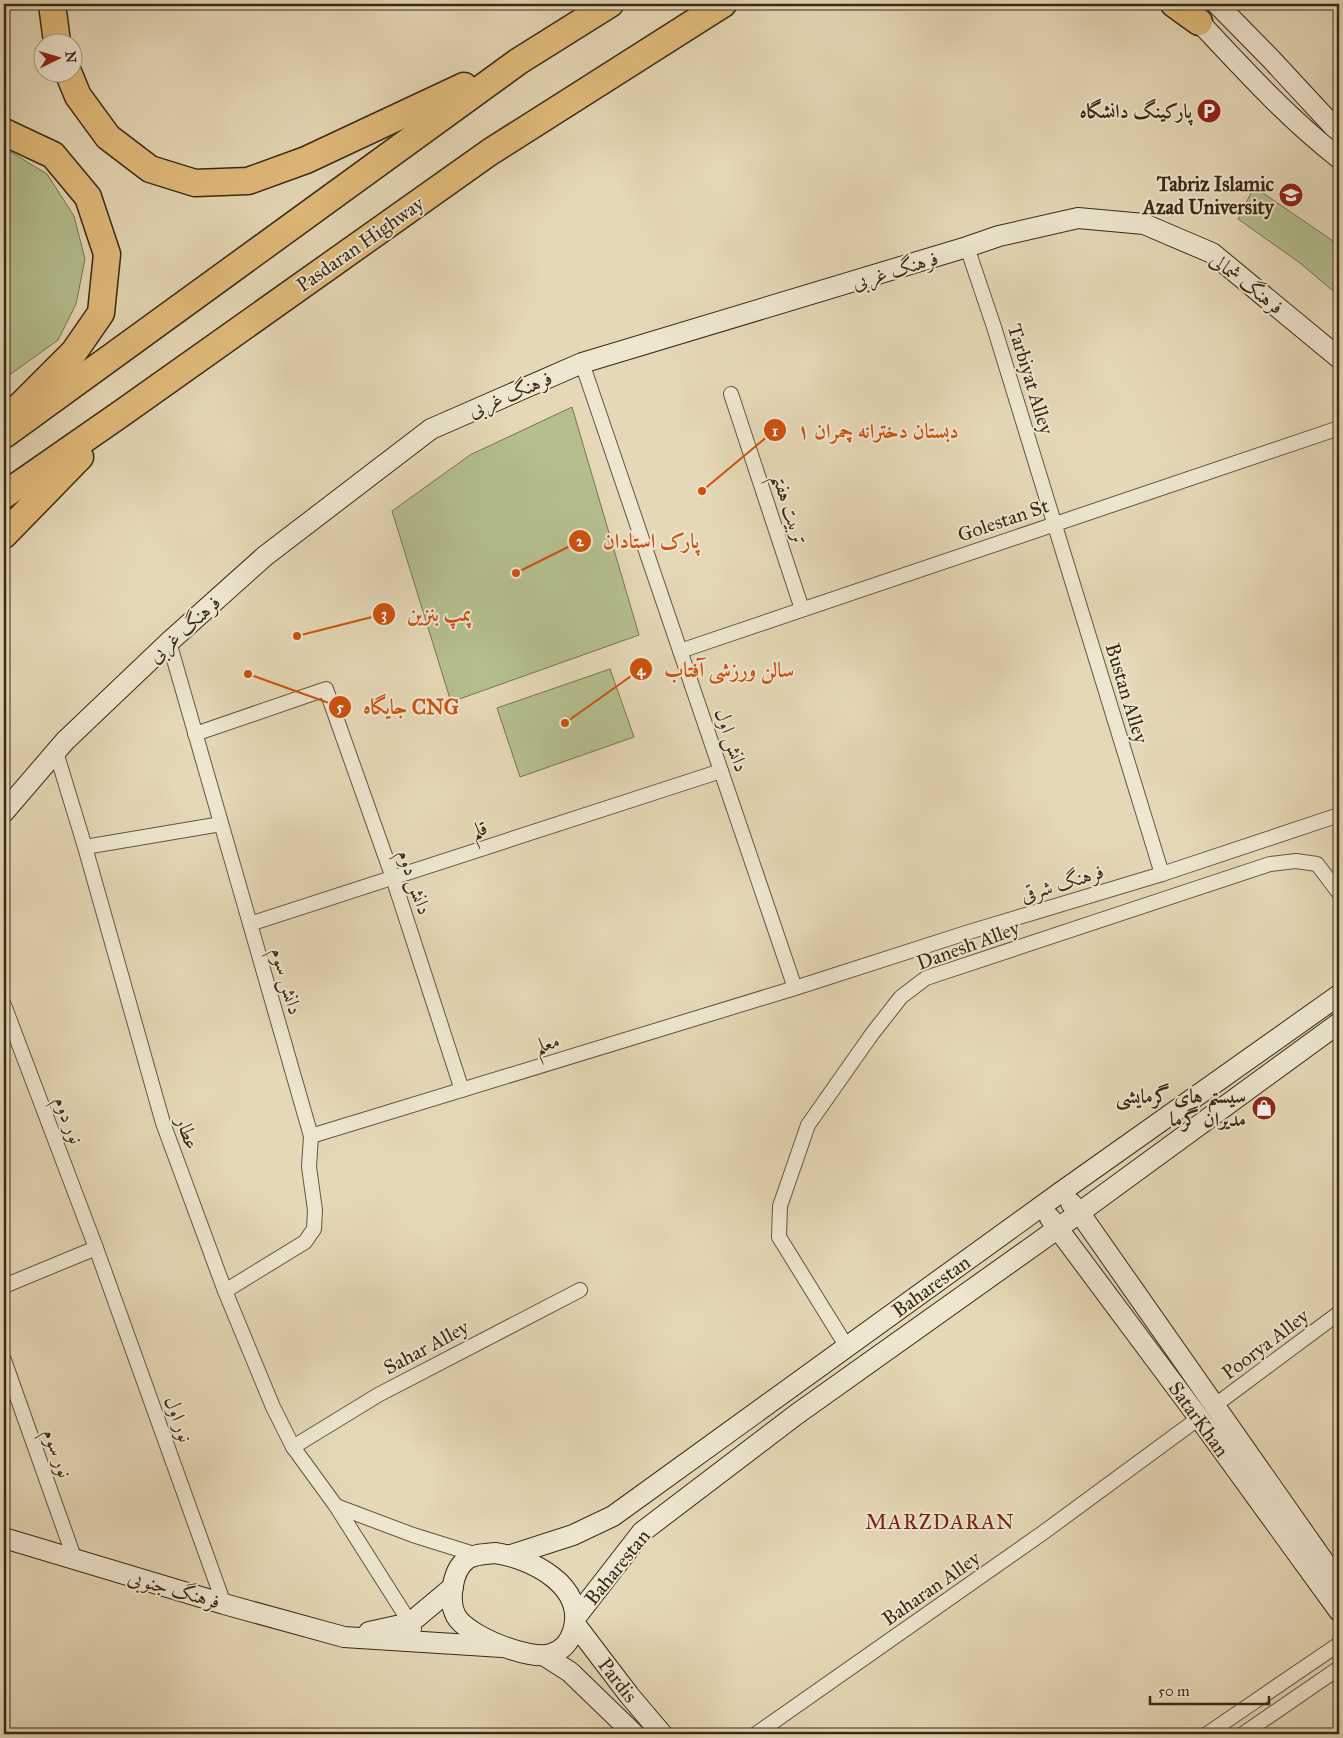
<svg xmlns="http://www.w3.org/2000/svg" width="1343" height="1738" font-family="'IM FELL Great Primer',Amiri,serif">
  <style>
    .green { fill: #b5bf8e; stroke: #777452 }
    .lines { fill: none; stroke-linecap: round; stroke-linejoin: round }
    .street-casing { stroke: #64563e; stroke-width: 16 }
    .secondary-casing { stroke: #392a16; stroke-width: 22 }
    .highway-casing { stroke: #392a16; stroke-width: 29 }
    .street { stroke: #eee6d0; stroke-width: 14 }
    .secondary { stroke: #eee6d0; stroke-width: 20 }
    .highway { stroke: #e2bc7b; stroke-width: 26 }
    .labels { text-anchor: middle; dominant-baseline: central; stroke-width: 4; stroke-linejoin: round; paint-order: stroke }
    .poi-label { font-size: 20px; font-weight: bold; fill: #392a16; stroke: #eee6d0; text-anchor: end }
    .street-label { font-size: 20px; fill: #392a16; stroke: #eee6d0 }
    .neighbourhood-label { font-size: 21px; letter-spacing: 1px; fill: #7a1f14; stroke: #eee6d0 }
    .leader { fill: none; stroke: #ce520e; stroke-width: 2 }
    .callout-dot { fill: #ce520e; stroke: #eee6d0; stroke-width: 2 }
    .mark-label { font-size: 15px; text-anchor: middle; font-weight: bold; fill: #fff }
    .callout-label { font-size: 21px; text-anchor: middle; font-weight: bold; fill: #ce520e; stroke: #eee6d0; stroke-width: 4; stroke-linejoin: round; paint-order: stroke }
  </style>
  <rect width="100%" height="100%" fill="#e5d8b6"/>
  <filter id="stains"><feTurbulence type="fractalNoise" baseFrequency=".004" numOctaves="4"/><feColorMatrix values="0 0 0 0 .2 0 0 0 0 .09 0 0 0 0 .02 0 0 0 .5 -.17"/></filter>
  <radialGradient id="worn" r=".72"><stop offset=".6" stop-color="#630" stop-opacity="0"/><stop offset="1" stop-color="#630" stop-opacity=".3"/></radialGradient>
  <g class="green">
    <polygon points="4,150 9,151 47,174 74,216 85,259 76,304 58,340 4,379"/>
    <polygon points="1254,187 1339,245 1339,296 1300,263 1238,219"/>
    <polygon points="572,407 639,635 451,702 392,511 470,455"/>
    <polygon points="610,669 634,737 520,777 497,708"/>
  </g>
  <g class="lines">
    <defs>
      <g id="street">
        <polyline points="967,247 994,327 1162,874"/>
        <polyline points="582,363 795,988"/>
        <polyline points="731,394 802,609"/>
        <polyline points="169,642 311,1136 309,1167 315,1210 314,1229 305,1242 225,1291"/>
        <polyline points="680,651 1339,428"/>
        <polyline points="195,734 326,689 393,878 462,1090"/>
        <polyline points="56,752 85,847 163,1123 225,1291 273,1407 293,1447 336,1506 414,1629"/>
        <polyline points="85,847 221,824"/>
        <polyline points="250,924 721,771"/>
        <polyline points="4,1005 96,1248 224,1604"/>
        <polyline points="311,1136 795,988 969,932 1162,874 1339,815"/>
        <polyline points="4,1286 96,1248"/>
        <polyline points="847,1347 779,1237 780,1206 808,1125 872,1034 901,997 926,978 1270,864 1296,861 1317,864 1339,893"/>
        <polyline points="4,1360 75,1560"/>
        <polyline points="1214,1406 1339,1313"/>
        <polyline points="293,1447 378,1395 580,1290"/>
        <polyline points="336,1506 413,1535 477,1555"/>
        <polyline points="756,1734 1044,1532 1199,1418"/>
        <polyline points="1207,1734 1339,1644"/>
        <polyline points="1243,1734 1339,1668"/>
      </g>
      <g id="secondary">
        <polyline points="1217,4 1271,59 1334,127 1339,131"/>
        <path d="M1189,11C1237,62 1284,115 1339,158"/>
        <polyline points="4,812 65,741 169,642 265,556 431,429 582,363 967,247 999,236 1078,218 1144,224 1212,253 1339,358"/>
        <polyline points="1071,1203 1079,1212 1339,1583"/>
        <polyline points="1050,1218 1199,1418 1339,1611"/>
        <polyline points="4,1538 224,1604 344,1637 502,1647"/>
        <path d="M495,1553C531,1558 587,1586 573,1631C569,1643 563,1650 551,1654C530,1661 467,1636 456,1616C448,1601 452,1571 466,1560C473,1554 486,1554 495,1553Z"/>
        <polyline points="511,1555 573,1535 613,1516 1061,1192 1339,995"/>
        <polyline points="576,1617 642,1532 797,1414 1057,1229 1339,1023"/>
        <polyline points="575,1624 629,1695 662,1734"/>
        <polyline points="369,1632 410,1623 453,1587"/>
        <polyline points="545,1656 570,1672 634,1734"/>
      </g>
      <g id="highway">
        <polyline points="52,4 57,42"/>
        <polyline points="1174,4 1199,22"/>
        <polyline points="68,72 78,96 108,137 150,169 195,183 248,181 306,160 464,86"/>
        <polyline points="4,132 53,155 88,197 107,254 101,313 74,352 13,413"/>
        <polyline points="4,435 519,61 610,4"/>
        <polyline points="4,495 122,413 490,152 723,4"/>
        <polyline points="4,535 80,457"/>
      </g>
    </defs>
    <use href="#street" class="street-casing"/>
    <use href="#secondary" class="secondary-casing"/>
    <use href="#highway" class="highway-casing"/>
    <use href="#street" class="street"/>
    <use href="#secondary" class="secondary"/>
    <use href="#highway" class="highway"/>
  </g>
  <defs>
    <symbol id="parking-disc" viewBox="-11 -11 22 22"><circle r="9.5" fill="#8f2418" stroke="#eee6d0"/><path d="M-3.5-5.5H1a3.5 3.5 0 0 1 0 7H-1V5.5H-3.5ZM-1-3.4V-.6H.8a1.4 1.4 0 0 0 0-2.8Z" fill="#fff"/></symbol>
    <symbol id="university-disc" viewBox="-11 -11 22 22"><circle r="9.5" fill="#8f2418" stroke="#eee6d0"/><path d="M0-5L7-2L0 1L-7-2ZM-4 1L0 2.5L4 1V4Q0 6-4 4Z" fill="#fff"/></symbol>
    <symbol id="shop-disc" viewBox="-11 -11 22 22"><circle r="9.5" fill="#8f2418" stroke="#eee6d0"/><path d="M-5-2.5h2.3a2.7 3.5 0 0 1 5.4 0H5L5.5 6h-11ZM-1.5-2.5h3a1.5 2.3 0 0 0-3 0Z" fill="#fff"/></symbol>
  </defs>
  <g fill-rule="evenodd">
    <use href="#parking-disc" x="1195" y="97" width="28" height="28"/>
    <use href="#university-disc" x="1277" y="181" width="28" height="28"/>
    <use href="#shop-disc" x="1250" y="1094" width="28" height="28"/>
  </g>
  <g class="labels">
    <g class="poi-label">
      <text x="1192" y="111">پارکینگ دانشگاه</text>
      <text x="1274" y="184">Tabriz Islamic<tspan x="1274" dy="23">Azad University</tspan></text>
      <text x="1246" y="1096">سیستم های گرمایشی<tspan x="1246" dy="23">مدیران گرما</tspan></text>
    </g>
    <g class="street-label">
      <text transform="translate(360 244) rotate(-35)">Pasdaran Highway</text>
      <text transform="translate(895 270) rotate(-17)">فرهنگ غربی</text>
      <text transform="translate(1247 283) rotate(38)">فرهنگ شمالی</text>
      <text transform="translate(1031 379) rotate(73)">Tarbiyat Alley</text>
      <text transform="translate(510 394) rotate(-23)">فرهنگ غربی</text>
      <text transform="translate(790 509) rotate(72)">تربیت هفتم</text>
      <text transform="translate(1003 520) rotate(-19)">Golestan St</text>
      <text transform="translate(184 629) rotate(-42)">فرهنگ غربی</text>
      <text transform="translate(1127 693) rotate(73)">Bustan Alley</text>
      <text transform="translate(732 740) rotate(71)">دانش اول</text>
      <text transform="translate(479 829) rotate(-18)">قلم</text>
      <text transform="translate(415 882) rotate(71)">دانش دوم</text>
      <text transform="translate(1062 883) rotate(-17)">فرهنگ شرقی</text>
      <text transform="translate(968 945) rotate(-20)">Danesh Alley</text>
      <text transform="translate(287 981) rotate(74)">دانش سوم</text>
      <text transform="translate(547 1043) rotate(-17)">معلم</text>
      <text transform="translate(69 1120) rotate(69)">نور دوم</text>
      <text transform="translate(188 1133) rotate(70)">عطار</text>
      <text transform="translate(931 1286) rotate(-36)">Baharestan</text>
      <text transform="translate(1265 1344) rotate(-37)">Poorya Alley</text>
      <text transform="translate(426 1347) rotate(-28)">Sahar Alley</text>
      <text transform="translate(179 1419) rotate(70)">نور اول</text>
      <text transform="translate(1199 1419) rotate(54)">SatarKhan</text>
      <text transform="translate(58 1453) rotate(70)">نور سوم</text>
      <text transform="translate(617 1567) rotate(-51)">Baharestan</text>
      <text transform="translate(931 1588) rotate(-35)">Baharan Alley</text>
      <text transform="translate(174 1589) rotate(16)">فرهنگ جنوبی</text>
      <text transform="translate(618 1680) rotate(52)">Pardis</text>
    </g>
    <g class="neighbourhood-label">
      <text x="940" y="1522">MARZDARAN</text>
    </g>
  </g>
  <path class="leader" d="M702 491L775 430M516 573L580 541M297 636L384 614M565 723L641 669M248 674L340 707"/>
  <g class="callout-dot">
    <circle cx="702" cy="491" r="5"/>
    <circle cx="516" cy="573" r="5"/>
    <circle cx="297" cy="636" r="5"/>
    <circle cx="565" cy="723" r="5"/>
    <circle cx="248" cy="674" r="5"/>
    <circle cx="775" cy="430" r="12"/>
    <circle cx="580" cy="541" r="12"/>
    <circle cx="384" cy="614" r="12"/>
    <circle cx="641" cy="669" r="12"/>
    <circle cx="340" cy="707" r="12"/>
  </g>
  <g class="mark-label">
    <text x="775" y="436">1</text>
    <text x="580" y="546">2</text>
    <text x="384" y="619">3</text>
    <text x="641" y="675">4</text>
    <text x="340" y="712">5</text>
  </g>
  <g class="callout-label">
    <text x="878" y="438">دبستان دخترانه چمران ۱</text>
    <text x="651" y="548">پارک استادان</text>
    <text x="439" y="621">پمپ بنزین</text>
    <text x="729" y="677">سالن ورزشی آفتاب</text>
    <text x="411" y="714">جایگاه CNG</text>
  </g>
  <rect width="1343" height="1738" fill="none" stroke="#e5d8b6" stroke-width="20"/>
  <rect x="5" y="5" width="1333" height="1728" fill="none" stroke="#392a16" stroke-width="2.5"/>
  <rect x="10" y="10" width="1323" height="1718" fill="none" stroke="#392a16"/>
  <g transform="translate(58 58) rotate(85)"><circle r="24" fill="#eee6d0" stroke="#a69b86"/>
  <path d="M0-4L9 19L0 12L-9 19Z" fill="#8f2418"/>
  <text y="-8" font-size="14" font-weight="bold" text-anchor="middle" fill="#392a16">N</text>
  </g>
  <path d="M1150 1696v8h119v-8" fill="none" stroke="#392a16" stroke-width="2.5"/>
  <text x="1158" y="1696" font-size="15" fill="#392a16" stroke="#eee6d0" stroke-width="4" paint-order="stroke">50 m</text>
  <rect width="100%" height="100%" filter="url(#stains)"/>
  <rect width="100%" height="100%" fill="url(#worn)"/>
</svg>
